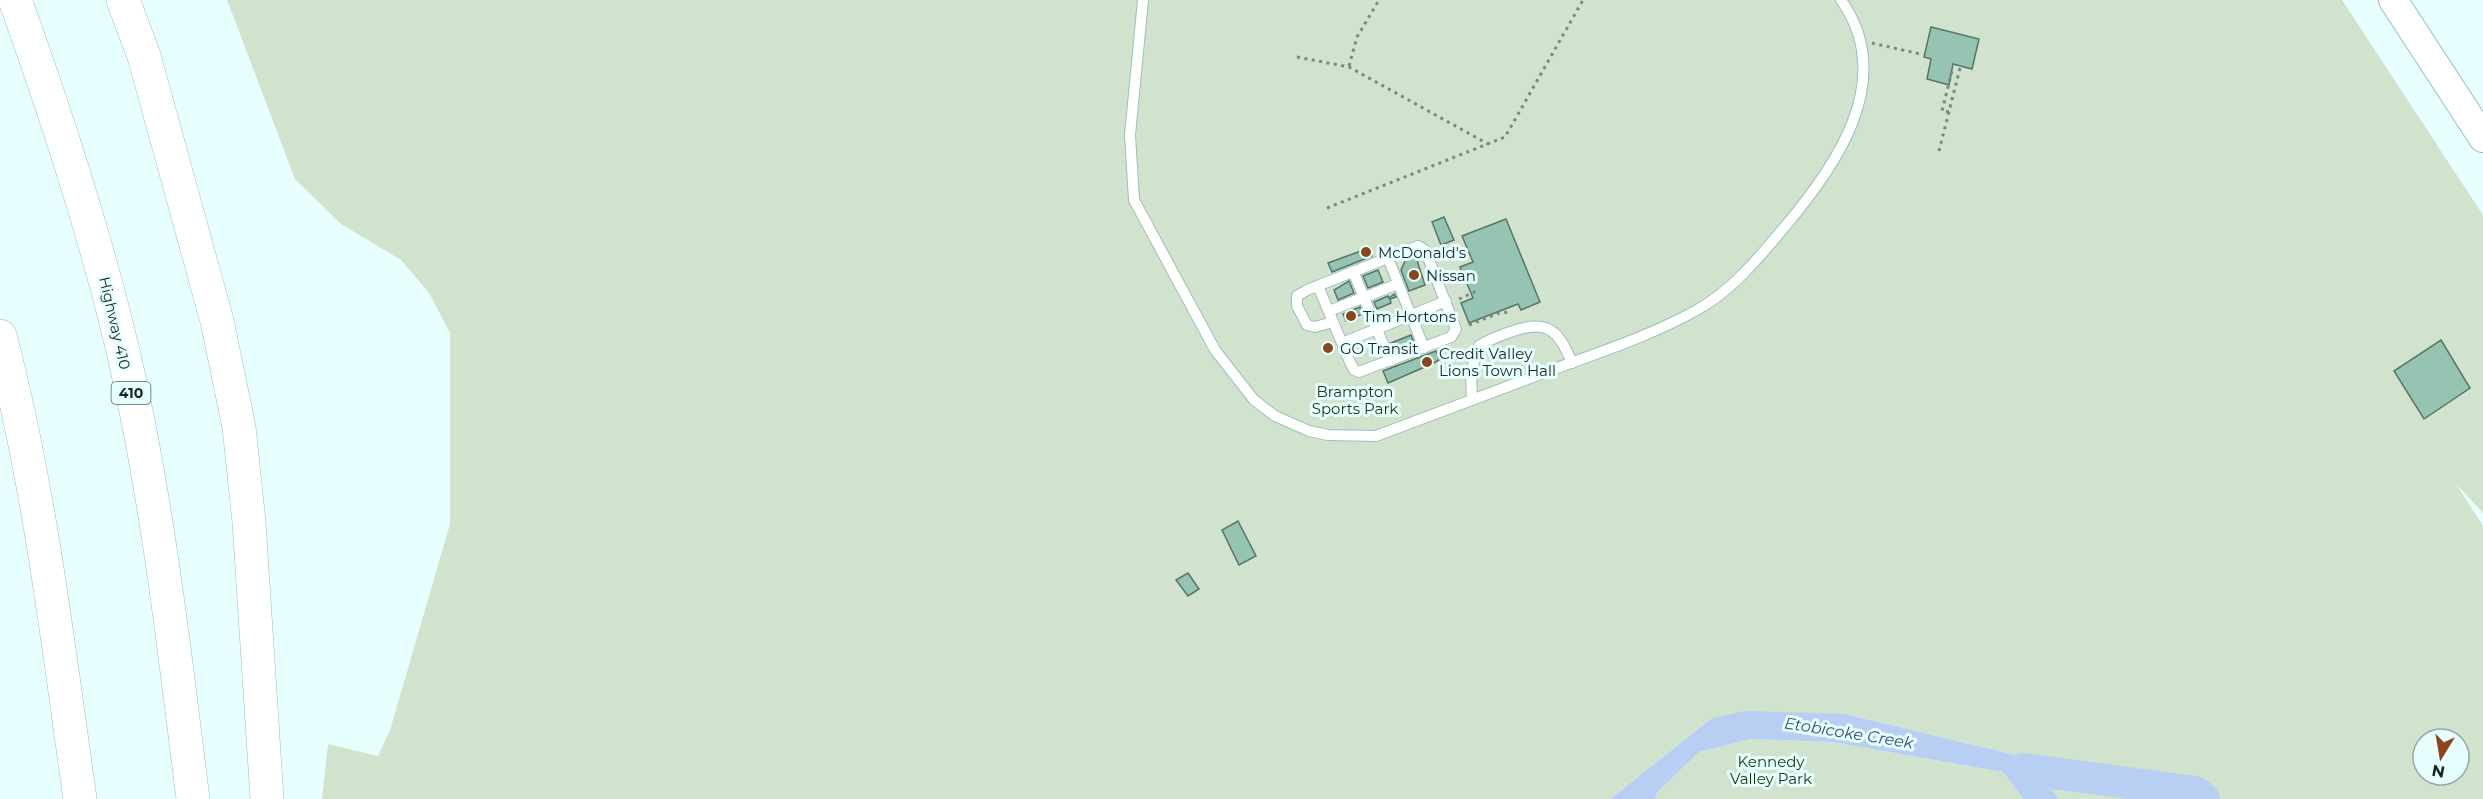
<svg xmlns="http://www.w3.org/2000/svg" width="2483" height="799" font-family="Montserrat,sans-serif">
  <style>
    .green { fill: #d2e3cd; fill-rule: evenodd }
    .water { fill: #b7cff2 }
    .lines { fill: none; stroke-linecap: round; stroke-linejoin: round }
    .river { stroke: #b7cff2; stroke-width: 32 }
    .building { fill: #96c4b2; stroke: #577469; stroke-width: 1.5 }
    .service-casing { stroke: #9abebf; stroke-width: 12 }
    .secondary-casing { stroke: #9abebf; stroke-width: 30 }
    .motorway-casing { stroke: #9abebf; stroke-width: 34 }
    .path { stroke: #768888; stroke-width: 3; stroke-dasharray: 3 4.5; stroke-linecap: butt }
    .service { stroke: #fff; stroke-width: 10 }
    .secondary { stroke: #fff; stroke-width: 28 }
    .motorway { stroke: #fff; stroke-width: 33 }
    .poi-dot { fill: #8a4618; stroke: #e8ffff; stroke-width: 2 }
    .labels { text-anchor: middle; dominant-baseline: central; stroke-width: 6; stroke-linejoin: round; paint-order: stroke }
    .shield { fill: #e8ffff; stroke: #566767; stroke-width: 1.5 }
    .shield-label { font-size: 14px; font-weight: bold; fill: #182626 }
    .poi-label { font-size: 15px; fill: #182626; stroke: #e8ffff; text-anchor: start }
    .street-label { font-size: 15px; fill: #182626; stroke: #e8ffff }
    .park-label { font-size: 15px; fill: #173b0c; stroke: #e8ffff }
    .water-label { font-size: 16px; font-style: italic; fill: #30507d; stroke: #e8ffff }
  </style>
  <rect width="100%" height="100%" fill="#e8ffff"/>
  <g class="green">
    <path d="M227,0H2342L2483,215V513L2456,484L2483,526V799H2059L2047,784L2015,755L1845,714L1712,718L1610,799H322L328,744L378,756L390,730L450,524V333L429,293L401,260L341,224L295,179ZM2423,739H2459V775H2423Z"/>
    <polygon points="1751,739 1832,742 2003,772 2023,799 1655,799 1657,793 1699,752"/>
  </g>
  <polygon class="water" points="1746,711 1845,714 2015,755 2047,784 2059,799 2023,799 2003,772 1832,742 1751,739 1699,752 1657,793 1655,799 1610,799 1712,718"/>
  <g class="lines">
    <polyline class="river" points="2023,769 2196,792 2204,799"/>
  </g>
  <g class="building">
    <polygon points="1931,27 1979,39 1972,69 1953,64 1949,85 1927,79 1931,59 1924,57"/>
    <polygon points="1444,217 1454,240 1441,245 1432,222"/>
    <polygon points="1506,219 1540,302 1521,310 1518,304 1469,323 1461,303 1473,298 1460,267 1473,262 1462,236"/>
    <polygon points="1369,248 1372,256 1332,272 1328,263"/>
    <polygon points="1410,257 1417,260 1425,285 1409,291 1401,270 1406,259"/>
    <polygon points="1378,270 1383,282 1368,288 1363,276"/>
    <polygon points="1349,281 1354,293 1338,300 1334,290"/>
    <polygon points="1394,294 1396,297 1390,299 1391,303 1377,309 1374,302 1388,296 1389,298"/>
    <polygon points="1360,307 1362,314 1346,321 1343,314"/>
    <polygon points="1411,335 1414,343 1394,351 1391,343"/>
    <polygon points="2441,340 2470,388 2424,419 2394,371"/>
    <polygon points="1436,351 1439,360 1434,363 1388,383 1383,371"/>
    <polygon points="1238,521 1256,556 1239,565 1222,530"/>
    <polygon points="1188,573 1199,589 1188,596 1176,580"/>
  </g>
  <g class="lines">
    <defs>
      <g id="service">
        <path d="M1143,0L1130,135L1134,200L1215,350L1254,400L1275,416L1309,431L1328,435L1376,436C1436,413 1495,391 1554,369C1603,351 1652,335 1697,310C1731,291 1757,260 1782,230C1835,168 1898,80 1841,0"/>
        <polyline points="1388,258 1424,348"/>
        <polyline points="1353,271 1390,361"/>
        <polyline points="1318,286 1350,362 1354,370 1359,372 1451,337 1456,329 1425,250 1418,246 1307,290 1297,296 1297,306 1307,325 1315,327 1333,322"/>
        <polyline points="1329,311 1398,284"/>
        <polyline points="1342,343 1446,301"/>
        <path d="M1472,400L1471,372L1479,346C1488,340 1499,336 1510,332C1546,319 1558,328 1572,363"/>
      </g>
      <polyline id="secondary" points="2393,0 2483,138"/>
      <g id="motorway">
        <path d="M15,0C56,114 94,229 122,347C157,495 174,647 193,799"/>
        <polyline points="123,0 144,56 217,321 239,427 249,522 267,799"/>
        <path d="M0,336C40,488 58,644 80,799"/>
      </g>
    </defs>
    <use href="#service" class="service-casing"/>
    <use href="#secondary" class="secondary-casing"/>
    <use href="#motorway" class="motorway-casing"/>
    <g class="path">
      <polyline points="1872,43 1920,54"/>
      <polyline points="1297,57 1349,67 1488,144"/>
      <polyline points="1349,66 1357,37 1379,0"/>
      <polyline points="1949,112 1942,111 1953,67"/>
      <polyline points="1939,151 1960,68"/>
      <polyline points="1327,208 1505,137 1583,0"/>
      <polyline points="1442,256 1447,251 1448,242"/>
      <polyline points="1459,299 1477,291"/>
      <polyline points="1469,325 1499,313 1510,312"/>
    </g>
    <use href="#service" class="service"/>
    <use href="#secondary" class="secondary"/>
    <use href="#motorway" class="motorway"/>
  </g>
  <g class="poi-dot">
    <circle cx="1366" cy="252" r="6"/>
    <circle cx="1414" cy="275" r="6"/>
    <circle cx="1351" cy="316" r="6"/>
    <circle cx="1328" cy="348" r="6"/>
    <circle cx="1427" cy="362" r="6"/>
  </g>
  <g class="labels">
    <rect class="shield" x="111.5" y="382" width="39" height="22" rx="4.5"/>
    <g class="shield-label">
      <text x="131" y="393">410</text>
    </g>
    <g class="poi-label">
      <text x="1378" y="252">McDonald's</text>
      <text x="1426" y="275">Nissan</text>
      <text x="1363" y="316">Tim Hortons</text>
      <text x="1340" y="348">GO Transit</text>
      <text x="1439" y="353">Credit Valley<tspan x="1439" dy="17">Lions Town Hall</tspan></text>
    </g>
    <g class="street-label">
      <text transform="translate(115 323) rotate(77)">Highway 410</text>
    </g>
    <g class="park-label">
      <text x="1355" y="391">Brampton<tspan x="1355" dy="17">Sports Park</tspan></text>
      <text x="1771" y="761">Kennedy<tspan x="1771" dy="17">Valley Park</tspan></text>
    </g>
    <g class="water-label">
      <text transform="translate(1849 733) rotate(9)">Etobicoke Creek</text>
    </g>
  </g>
  <g transform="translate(2441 757) rotate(191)"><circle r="28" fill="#e8ffff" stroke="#95a8a8" stroke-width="1.5"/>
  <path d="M0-4.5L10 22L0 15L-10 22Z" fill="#8a4618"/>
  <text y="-9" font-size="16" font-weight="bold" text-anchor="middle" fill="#182626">N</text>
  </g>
</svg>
